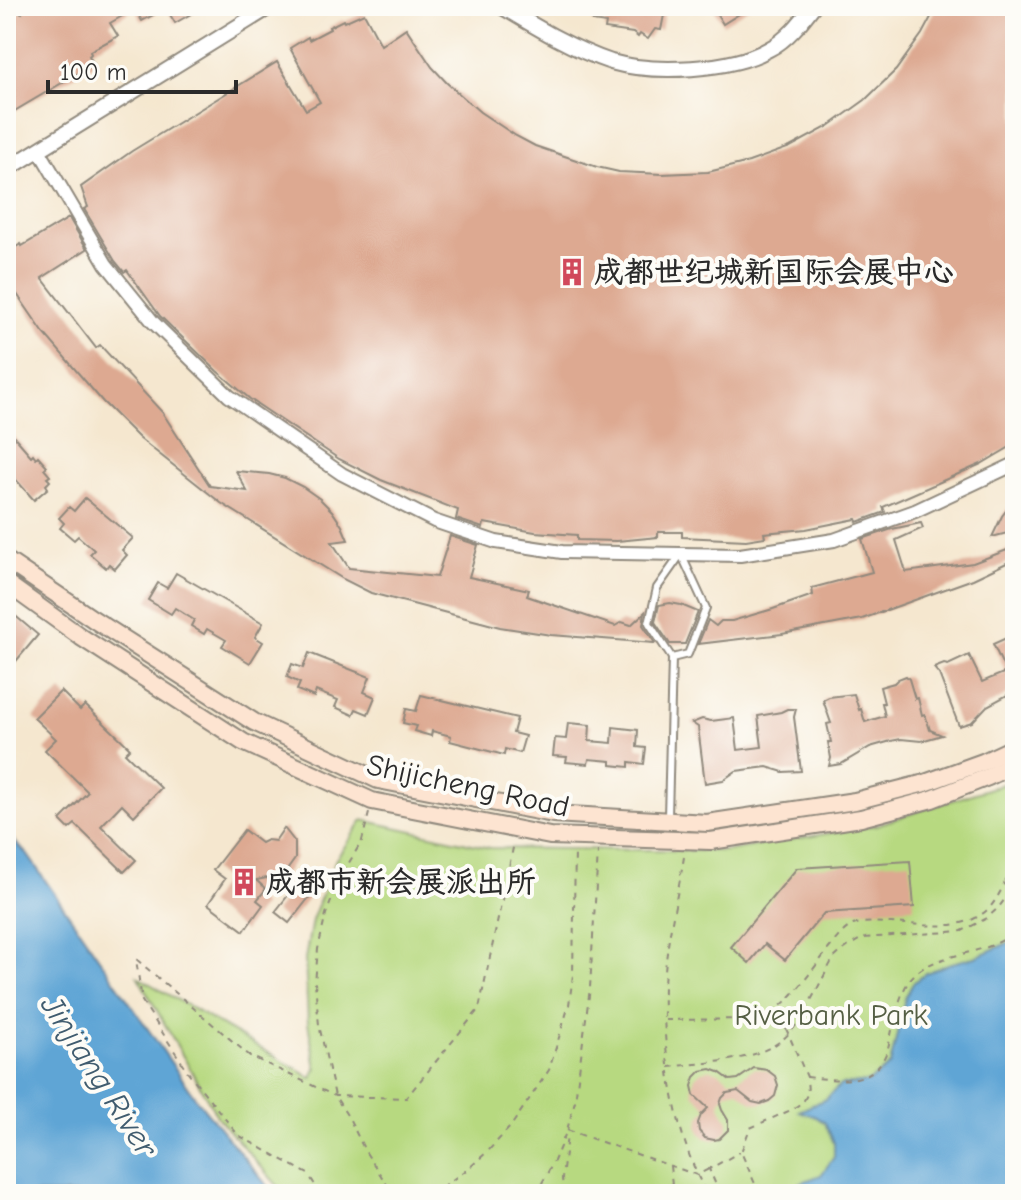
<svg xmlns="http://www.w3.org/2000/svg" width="1021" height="1200" font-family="'Comic Neue','LXGW WenKai TC',sans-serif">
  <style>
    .green { fill: #b7d980; stroke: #718256; stroke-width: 2 }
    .water { fill: #5fa5d5; stroke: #456880; stroke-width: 2 }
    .building { fill: #dda991 }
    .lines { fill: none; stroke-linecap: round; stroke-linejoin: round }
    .service-casing { stroke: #90897d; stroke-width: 10 }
    .minor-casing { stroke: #90897d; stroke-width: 16 }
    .tertiary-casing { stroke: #90897d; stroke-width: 18 }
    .secondary-casing { stroke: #90897d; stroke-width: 20 }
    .path { stroke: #90897d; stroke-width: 2; stroke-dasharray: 6 6; stroke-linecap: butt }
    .service { stroke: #fff; stroke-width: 6 }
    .minor { stroke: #fff; stroke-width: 12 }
    .tertiary { stroke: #fff; stroke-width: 14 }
    .secondary { stroke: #fde4d1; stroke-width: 16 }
    .labels { text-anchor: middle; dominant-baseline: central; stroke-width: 8; stroke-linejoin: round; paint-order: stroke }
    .poi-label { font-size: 30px; font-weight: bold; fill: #2b2b2b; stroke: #fdfcf7; text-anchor: start }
    .street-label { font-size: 30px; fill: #2b2b2b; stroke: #fdfcf7 }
    .park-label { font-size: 30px; fill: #555f44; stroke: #fdfcf7 }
    .water-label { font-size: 32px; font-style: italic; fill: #405c6f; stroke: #fdfcf7 }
  </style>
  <rect width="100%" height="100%" fill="#fdfcf7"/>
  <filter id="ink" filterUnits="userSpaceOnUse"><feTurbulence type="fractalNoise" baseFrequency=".0125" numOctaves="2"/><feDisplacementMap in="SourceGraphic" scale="16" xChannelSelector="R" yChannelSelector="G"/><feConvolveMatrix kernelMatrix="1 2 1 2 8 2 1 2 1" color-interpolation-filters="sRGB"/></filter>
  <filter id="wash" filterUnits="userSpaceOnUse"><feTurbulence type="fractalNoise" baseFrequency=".006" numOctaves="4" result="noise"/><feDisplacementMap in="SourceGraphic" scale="32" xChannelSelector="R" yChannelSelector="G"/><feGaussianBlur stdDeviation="1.8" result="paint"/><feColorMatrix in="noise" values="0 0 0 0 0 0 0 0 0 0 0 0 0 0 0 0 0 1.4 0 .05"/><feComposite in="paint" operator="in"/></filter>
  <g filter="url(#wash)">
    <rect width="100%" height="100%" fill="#f5e7cf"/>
    <polygon class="green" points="1015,780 1015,1194 283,1194 278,1186 218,1118 138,977 312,1078 316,1068 308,1023 305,959 312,920 336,859 363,820 490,848 727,851 876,825"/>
    <g class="water">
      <polygon points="6,833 27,854 197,1100 274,1194 6,1194"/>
      <polygon points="1015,940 1015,1194 799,1194 797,1189 800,1183 821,1175 834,1157 834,1143 825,1123 816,1117 799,1111 826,1099 840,1085 869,1082 890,1065 905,998 913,983 926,973 948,964 975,957"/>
    </g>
    <g id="blocks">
      <g class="building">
        <polygon points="21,6 205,6 175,23 166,8 142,21 135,9 110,23 118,36 90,51 91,54 89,56 94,64 6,116 6,9 22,13"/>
        <polygon points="594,6 646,6 665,10 661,30 655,29 648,39 640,34 638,37 633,33 605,29 606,23 592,21"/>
        <polygon points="712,6 752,6 723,24"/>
        <polygon points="937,6 1015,6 1015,444 981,464 883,507 885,512 857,522 856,519 806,529 764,533 765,537 746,540 682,537 682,532 658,532 658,537 617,541 577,540 577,535 535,532 484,523 483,528 456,519 458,510 381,480 339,459 250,399 217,371 160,316 127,270 124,272 115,261 84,209 88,207 81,187 132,151 277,62 306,110 320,102 290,48 308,37 309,40 330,29 329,27 343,20 344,22 364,13 381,45 406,28 432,67 447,83 480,112 516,136 535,146 597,167 619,172 662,174 708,172 749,162 790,147 829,126 865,100 896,70 922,34"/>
        <polygon points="69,218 87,249 42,278 96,348 100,345 162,412 210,486 247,491 236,471 269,474 285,478 303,487 320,499 332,511 342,526 348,540 332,542 349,568 437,577 450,536 478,545 469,577 529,590 527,596 615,626 622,622 631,625 645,612 643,625 655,643 551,635 500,627 371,593 343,579 221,503 139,438 103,402 43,332 6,278 6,253 21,244 22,246"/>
        <polygon points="6,427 31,456 33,454 36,458 38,456 47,466 44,469 50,476 47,478 50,481 46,485 48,488 34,500 10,473 6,477"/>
        <polygon points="85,498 133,538 122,550 127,555 115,569 109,564 106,568 90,554 94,550 78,536 74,540 60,528 64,523 59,518 69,507 74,511"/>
        <polygon points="1015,499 1015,531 992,537 1002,516"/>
        <polygon points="921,523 923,528 896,540 906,572 973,563 1015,547 1015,559 973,579 862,619 782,634 698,644 708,620 716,626 721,621 732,621 773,609 813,595 812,588 872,572 862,539 892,529"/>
        <polygon points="176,573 263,623 255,637 263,642 250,663 222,646 226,640 207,629 204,634 191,626 194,620 175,608 171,614 148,600 158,583 167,588"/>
        <polygon points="670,603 681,605 698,612 685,644 670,644 655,622 659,605"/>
        <polygon points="6,608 38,635 6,673"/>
        <polygon points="1015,634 1015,691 987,706 972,722 959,726 939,674 934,668 944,664 948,665 969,655 982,682 1006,672 993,644"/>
        <polygon points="309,653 370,677 364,692 375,697 368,714 356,709 353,715 335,707 338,700 316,691 314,697 297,690 300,683 287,677 292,664 303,668"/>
        <polygon points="906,676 909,679 915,699 918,698 922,715 925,714 930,730 942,735 921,741 901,739 891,741 870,747 841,764 829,766 831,758 828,742 831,742 827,724 831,723 823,700 829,697 854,694 859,710 861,709 865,722 885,716 882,703 884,703 880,687 894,683 898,679"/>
        <polygon points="61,691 80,710 85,705 130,748 125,753 161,788 134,816 122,804 101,826 136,860 124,872 75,824 69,829 60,820 88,792 45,750 56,739 34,718"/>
        <polygon points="421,695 517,718 513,733 525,736 520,753 505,749 504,755 450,741 451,736 432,731 431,736 414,731 416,726 403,723 406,709 416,711"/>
        <polygon points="787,709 796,709 794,717 801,771 783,772 767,767 736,771 723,780 705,783 698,727 692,723 702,719 711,721 734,718 738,750 762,747 758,716 781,712"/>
        <polygon points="568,723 590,725 589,741 612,743 613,727 638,730 637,747 646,748 644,764 629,762 629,767 611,765 611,761 589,759 588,764 566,762 567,757 553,756 555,738 566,739"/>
        <polygon points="284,828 295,842 295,859 285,873 278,876 256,880 266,889 257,900 263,905 244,931 208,904 225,879 213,870 244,830 261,843 267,840 275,841"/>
        <polygon points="910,861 914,907 824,913 785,960 765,944 749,963 731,947 797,868"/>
        <polygon points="297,884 311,895 289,923 275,912"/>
        <polygon points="754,1068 767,1070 775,1076 778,1085 775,1096 769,1101 761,1104 752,1102 738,1091 727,1093 722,1098 720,1104 722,1110 728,1120 728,1130 719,1139 714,1140 705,1138 699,1131 698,1123 701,1115 708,1108 694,1095 692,1086 695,1077 701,1071 711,1069 719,1072 730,1080 738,1079"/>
      </g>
    </g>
  </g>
  <g filter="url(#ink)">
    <use href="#blocks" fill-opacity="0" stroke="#90897d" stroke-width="2"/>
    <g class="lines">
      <defs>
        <polyline id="service" points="668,817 672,658 649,623 657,588 681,554 706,608 688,654 672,658"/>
        <polyline id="minor" points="39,150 106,264 153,322 229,396 342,474 434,521 496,542 562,552 740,555 834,540 915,511 1015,464"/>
        <g id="tertiary">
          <path d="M501,6C536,27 572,49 611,62C653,74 731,71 769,49C787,40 801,22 813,6"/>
          <polyline points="6,170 271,6"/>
        </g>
        <g id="secondary">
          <polyline points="6,560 93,619 254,722 378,780 553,814 707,823 855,801 925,783 983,762 1015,747"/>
          <polyline points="6,583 81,637 243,742 372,801 550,836 711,841 861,818 932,799 988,777 1015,764"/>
        </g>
      </defs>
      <use href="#service" class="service-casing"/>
      <use href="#minor" class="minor-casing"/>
      <use href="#tertiary" class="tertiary-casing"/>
      <use href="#secondary" class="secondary-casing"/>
      <g class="path">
        <polyline points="369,813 362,841 341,876 326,914 318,949 315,983 319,1025 335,1096 350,1120 365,1151 393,1194"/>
        <path d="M684,857C677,899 666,942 664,985C662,1052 674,1135 707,1194"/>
        <path d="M665,1020L757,1019C786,1012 812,969 831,946C837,938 844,929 853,925C864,921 879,923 891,923C924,924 966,934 991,906C1001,894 1007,876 1015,863"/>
        <path d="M669,1067C711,1061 769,1064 796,1025C810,1004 821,981 833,959C842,950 851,944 863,938L962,931L987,918L999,907L1015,885"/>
        <path d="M807,1077C836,1080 874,1087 887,1051C892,1035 893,1019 899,1003C902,994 906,983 913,976C931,958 959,956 981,949C993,946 1004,939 1015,934"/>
        <polyline points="567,1130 697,1175 709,1169"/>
        <polyline points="670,1166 673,1194"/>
        <polyline points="321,1194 308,1174 238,1135 188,1072 142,1001 136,959 250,1056 335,1096 406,1098 479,1009 514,843"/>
        <polyline points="432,1194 468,1169 488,1151 511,1126 549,1070 569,1005 573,975 575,851"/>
        <polyline points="536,1194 554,1161 567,1130 575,1101 590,988 598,851"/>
        <polyline points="564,1194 562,1179 567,1135"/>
        <polyline points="720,1194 709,1169 740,1152"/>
        <polyline points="753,1194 756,1186 741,1152 750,1128 791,1110 803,1102 808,1093 807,1077 778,1010"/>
        <polyline points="1006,1194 1015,1186"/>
      </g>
      <use href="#service" class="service"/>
      <use href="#minor" class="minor"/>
      <use href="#tertiary" class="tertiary"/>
      <use href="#secondary" class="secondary"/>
    </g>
  </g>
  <defs>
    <symbol id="building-bare" viewBox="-9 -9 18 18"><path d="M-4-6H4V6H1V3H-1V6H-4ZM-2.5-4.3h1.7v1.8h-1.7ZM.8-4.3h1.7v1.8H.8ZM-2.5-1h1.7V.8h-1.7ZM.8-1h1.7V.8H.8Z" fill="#d1495b" stroke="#fdfcf7" stroke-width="2.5" paint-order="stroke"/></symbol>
  </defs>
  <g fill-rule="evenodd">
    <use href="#building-bare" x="552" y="252" width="40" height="40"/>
    <use href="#building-bare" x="224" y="862" width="40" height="40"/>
  </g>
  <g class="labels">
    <g class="poi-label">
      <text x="594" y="272">成都世纪城新国际会展中心</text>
      <text x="266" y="882">成都市新会展派出所</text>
    </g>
    <g class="street-label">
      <text transform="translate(468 786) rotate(12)">Shijicheng Road</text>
    </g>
    <g class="park-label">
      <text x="831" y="1015">Riverbank Park</text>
    </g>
    <g class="water-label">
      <text transform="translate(99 1076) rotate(57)">Jinjiang River</text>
    </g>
  </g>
  <rect width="1021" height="1200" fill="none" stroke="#fdfcf7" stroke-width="32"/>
  <path d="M48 80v12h188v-12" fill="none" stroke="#2b2b2b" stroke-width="4"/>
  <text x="60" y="80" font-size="24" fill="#2b2b2b" stroke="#fdfcf7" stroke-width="6" paint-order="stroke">100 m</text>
</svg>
